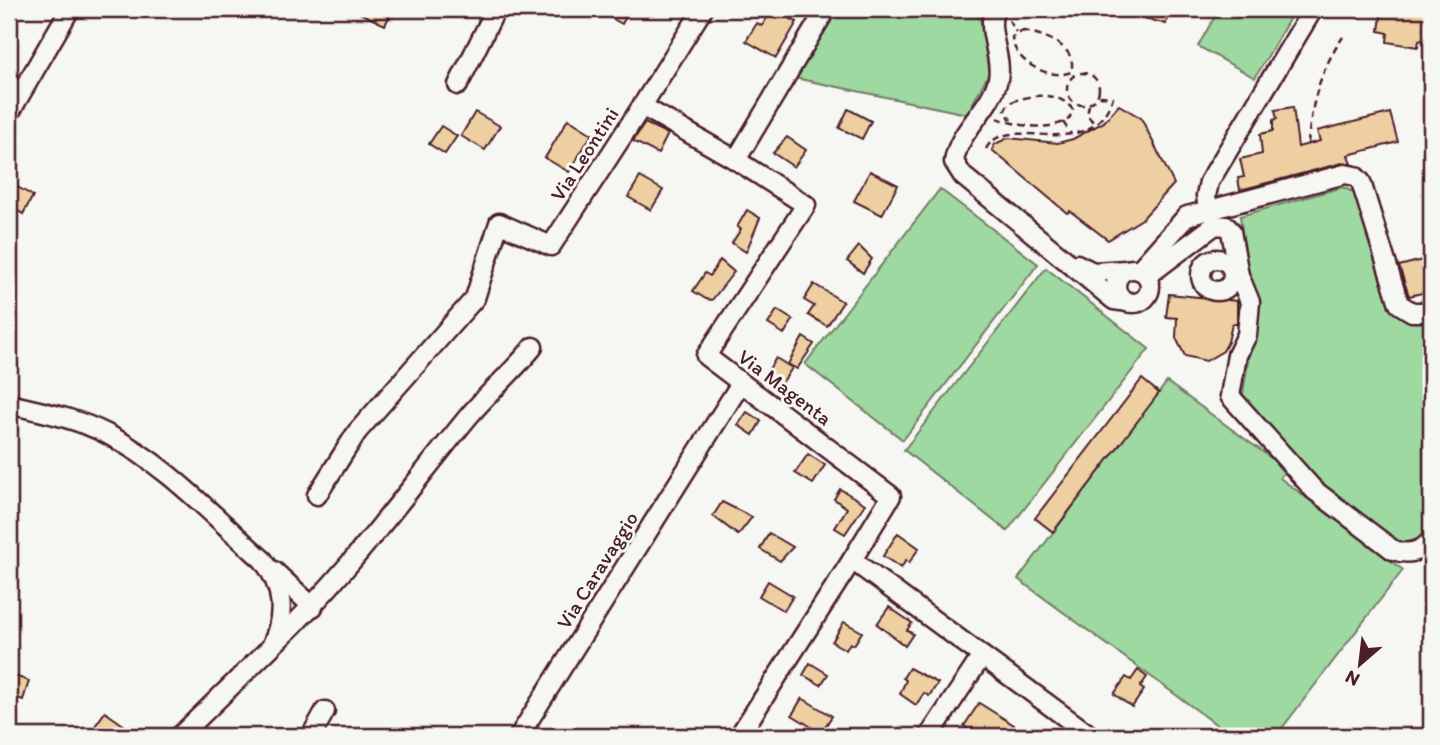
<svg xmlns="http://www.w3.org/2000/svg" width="1440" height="745" font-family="Itim,sans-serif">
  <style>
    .green { fill: #9dd9a0; stroke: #747c66; stroke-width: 2 }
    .building { fill: #eecfa1; stroke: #4a1f2b; stroke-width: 2 }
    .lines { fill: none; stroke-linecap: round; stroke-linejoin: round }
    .minor-casing { stroke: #4a1f2b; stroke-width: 23 }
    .path { stroke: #4a1f2b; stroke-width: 2.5; stroke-dasharray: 7 5; stroke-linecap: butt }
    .minor { stroke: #f6f6f2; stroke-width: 18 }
    .labels { text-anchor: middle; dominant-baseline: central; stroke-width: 6; stroke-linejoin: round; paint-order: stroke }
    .street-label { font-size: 21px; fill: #4a1f2b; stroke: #f6f6f2 }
  </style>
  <rect width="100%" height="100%" fill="#f6f6f2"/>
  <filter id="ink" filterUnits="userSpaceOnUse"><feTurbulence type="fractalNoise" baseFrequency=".0143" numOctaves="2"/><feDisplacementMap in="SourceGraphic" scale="14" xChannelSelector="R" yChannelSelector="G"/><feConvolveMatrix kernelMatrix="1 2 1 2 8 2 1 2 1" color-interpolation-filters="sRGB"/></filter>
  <g filter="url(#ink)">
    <g class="green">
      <polygon points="836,9 975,9 981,22 989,73 967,114 795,78"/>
      <polygon points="1219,9 1295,9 1255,78 1198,46"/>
      <path d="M1343,187L1355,193L1392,308L1406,320L1431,323V454C1426,470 1431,512 1431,532C1419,540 1409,544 1395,542L1319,487L1242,400L1257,303L1247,273L1240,216Z"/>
      <polygon points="940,189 1038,264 903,440 805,364"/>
      <polygon points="1046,268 1149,349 1007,531 904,450"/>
      <polygon points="1167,382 1286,469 1280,478 1403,570 1276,736 1232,736 1018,579"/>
    </g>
    <g class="building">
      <polygon points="351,9 393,9 385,25"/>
      <polygon points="595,9 630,9 622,24"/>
      <polygon points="772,9 797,22 776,58 746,41 757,23 762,26"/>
      <polygon points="1147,9 1169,9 1166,24 1144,18"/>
      <polygon points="1382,9 1431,9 1431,42 1419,40 1418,47 1387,42 1388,33 1379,31"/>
      <polygon points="1119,105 1141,118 1174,184 1142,219 1108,240 1070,211 1067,213 992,150 995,144 1008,138 1058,143 1073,139 1104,122"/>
      <polygon points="1293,107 1298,147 1320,141 1317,131 1390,113 1398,142 1348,155 1351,164 1342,163 1240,190 1238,178 1244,177 1240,159 1262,154 1260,134 1273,131 1273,120 1277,119 1275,110"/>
      <polygon points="848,109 871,121 862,139 839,128"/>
      <polygon points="475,112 500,126 485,150 461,136"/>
      <polygon points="568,119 592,134 569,172 545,158"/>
      <polygon points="645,123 668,134 658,154 633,141"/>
      <polygon points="441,126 457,136 445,154 429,144"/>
      <polygon points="787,137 806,150 794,167 773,153"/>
      <polygon points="870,171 898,185 882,215 854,201"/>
      <polygon points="640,177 663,190 651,210 628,197"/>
      <polygon points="9,182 33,196 23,214 9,205"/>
      <polygon points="747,210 760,218 746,252 732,243 741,229 737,227"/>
      <polygon points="859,246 872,259 863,273 847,261"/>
      <polygon points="1430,258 1431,291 1409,296 1399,266"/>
      <polygon points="720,260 734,272 712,300 706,299 693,291 705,273 710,276"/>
      <polygon points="814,284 843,302 827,326 808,315 814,306 804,300"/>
      <polygon points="1169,294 1237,301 1237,324 1232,324 1228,342 1223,351 1206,361 1185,356 1176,338 1177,318 1166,317"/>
      <polygon points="777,310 793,320 784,334 768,324"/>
      <polygon points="803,337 814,344 797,369 788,364"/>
      <polygon points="776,358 792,368 780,386 764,377"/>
      <polygon points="1142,379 1159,393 1053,532 1035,518"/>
      <polygon points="747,412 761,421 753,435 738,425"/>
      <polygon points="808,454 825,465 813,484 795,473"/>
      <polygon points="840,489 865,504 845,534 835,528 847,508 834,499"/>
      <polygon points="722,502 752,517 738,535 713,516"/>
      <polygon points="769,533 793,547 780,561 760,549"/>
      <polygon points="898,533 919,548 909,563 906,560 901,568 883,556"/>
      <polygon points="768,581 793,596 784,611 759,596"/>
      <polygon points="889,607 912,623 907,630 913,634 905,646 877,624"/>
      <polygon points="844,622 862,632 854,645 850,643 846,650 832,642"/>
      <polygon points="810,663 828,674 821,685 803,675"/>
      <polygon points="909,668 938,683 929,696 924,693 916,705 900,694 906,680 903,678"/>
      <polygon points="1138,670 1147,677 1140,687 1144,690 1132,707 1114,694 1126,677 1131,680"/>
      <polygon points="9,674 29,681 23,700 9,695"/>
      <polygon points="802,698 832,716 821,733 792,715"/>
      <polygon points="979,703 1014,725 1006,736 979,736 964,726"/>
      <polygon points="105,712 139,736 88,736"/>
    </g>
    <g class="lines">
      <defs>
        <g id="minor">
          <polyline points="826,9 736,160 806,205 706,356 891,496 852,560 1091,736"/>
          <path d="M995,9C985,29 1003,56 998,79C991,110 958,130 954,162L963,176L1114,300L1129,302"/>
          <polyline points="458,85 496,9"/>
          <polyline points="642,106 703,9"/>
          <polyline points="9,114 70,9"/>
          <polyline points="1208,209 1206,196 1209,182 1313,9"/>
          <circle cx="1217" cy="275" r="16"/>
          <polyline points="1077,264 1093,272 1126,270"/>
          <circle cx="1133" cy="286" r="17"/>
          <polyline points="1139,270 1187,216 1345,174 1355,176 1361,182 1399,304 1412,312 1431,312"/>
          <path d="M1147,276L1215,225L1226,226L1231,231L1239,275L1250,302L1247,335L1237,355L1230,396L1314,490L1393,550C1407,555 1421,553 1431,540"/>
          <path d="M9,404C42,412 76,418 107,434C166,464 214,517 263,560C284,588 286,615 271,647L180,736"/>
          <polyline points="317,495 357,432 475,298 499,223 551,246 642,106 736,160"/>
          <polyline points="274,571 313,607"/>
          <path d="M274,644C346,576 405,494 468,417C488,393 513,372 533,347"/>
          <polyline points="311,736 325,711"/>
          <polyline points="519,736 741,383"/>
          <polyline points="739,736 852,560"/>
          <polyline points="929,736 982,656"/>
        </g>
      </defs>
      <use href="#minor" class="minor-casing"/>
      <g class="path">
        <polyline points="1009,20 1016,32"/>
        <path d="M1023,31C1042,34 1079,46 1071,72C1049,81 1013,61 1012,37Z"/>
        <circle cx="1083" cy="89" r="16"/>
        <polyline points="1089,105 1087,115 1094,123"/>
        <path d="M997,118C1019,126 1048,132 1069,119L1073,110C1060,90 1026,94 1008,104L1005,110L1011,120"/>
        <polyline points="1063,122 1071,134"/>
        <path d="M1308,144C1311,104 1320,70 1343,37"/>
        <path d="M986,149C1007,109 1088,169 1113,97L1098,96"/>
      </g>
      <use href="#minor" class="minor"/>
    </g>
  </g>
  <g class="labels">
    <g class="street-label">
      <text transform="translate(584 154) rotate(-57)">Via Leontini</text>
      <text transform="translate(785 387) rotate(37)">Via Magenta</text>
      <text transform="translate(597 570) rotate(-58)">Via Caravaggio</text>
    </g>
  </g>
  <rect width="1440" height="745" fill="none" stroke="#f6f6f2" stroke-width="35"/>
  <rect x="18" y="18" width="1405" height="710" fill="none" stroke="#4a1f2b" stroke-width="2.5" filter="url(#ink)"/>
  <g transform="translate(1360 664) rotate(208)" stroke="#f6f6f2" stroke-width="5" paint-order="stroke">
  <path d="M0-5L12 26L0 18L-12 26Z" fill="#4a1f2b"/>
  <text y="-10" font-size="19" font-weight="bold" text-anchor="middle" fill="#4a1f2b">N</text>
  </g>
</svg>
